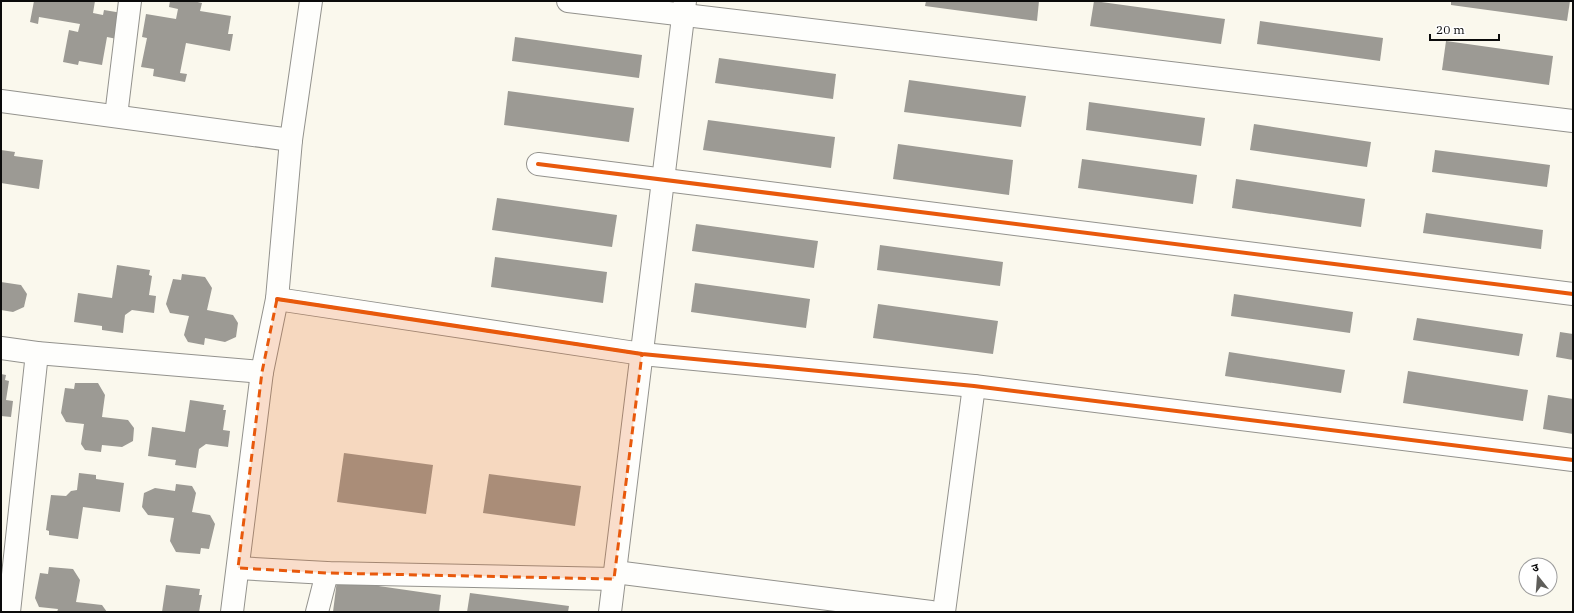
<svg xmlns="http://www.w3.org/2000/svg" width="1574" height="613" font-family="'IBM Plex Serif','Noto Sans Devanagari',serif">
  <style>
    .building { fill: #9c9a94 }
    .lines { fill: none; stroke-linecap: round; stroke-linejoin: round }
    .street-casing { stroke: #93928d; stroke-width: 24 }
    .street { stroke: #fefefc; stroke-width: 22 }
    .cycleway-casing { stroke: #fff; stroke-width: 6 }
    .cycleway { stroke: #e8590c; stroke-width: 4 }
    .marked { fill: #e8590c; fill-opacity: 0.2; stroke: #e8590c; stroke-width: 3; stroke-dasharray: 8 5; stroke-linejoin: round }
  </style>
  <rect width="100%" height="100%" fill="#faf8ed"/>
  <g class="building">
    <polygon points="34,1 95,1 93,13 103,15 104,10 122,13 117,39 107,37 102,65 79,61 78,65 63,62 69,30 78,32 80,24 39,17 38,24 30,22"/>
    <polygon points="170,1 193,1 202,3 200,11 231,16 228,34 233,34 230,51 186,43 180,73 187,74 185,82 153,76 154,69 141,67 147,38 142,37 146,14 176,19 178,9 169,7"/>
    <polygon points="926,1 1039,1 1037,21 925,6"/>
    <polygon points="1094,1 1225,19 1221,44 1090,26"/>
    <polygon points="1451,1 1570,1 1567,21 1451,5"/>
    <polygon points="1260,21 1383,38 1380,61 1257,44"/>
    <polygon points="515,37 642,55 639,78 512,61"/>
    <polygon points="1446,41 1553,56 1549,85 1442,70"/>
    <polygon points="719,58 836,74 833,99 715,83"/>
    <polygon points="909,80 1026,96 1021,127 904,112"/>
    <polygon points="508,91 634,108 629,142 504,125"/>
    <polygon points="1089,102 1205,118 1201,146 1086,130"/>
    <polygon points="708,120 835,137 831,168 703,150"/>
    <polygon points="1254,124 1371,142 1367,167 1250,150"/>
    <polygon points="898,144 1013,160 1009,195 893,179"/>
    <polygon points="1,150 15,152 14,156 43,160 39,189 1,183"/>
    <polygon points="1435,150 1550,165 1547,187 1432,172"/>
    <polygon points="1082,159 1197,175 1193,204 1078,188"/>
    <polygon points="1236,179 1365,199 1361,227 1232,208"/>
    <polygon points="497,198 617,215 612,247 492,230"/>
    <polygon points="1426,213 1543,230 1541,249 1423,233"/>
    <polygon points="696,224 818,241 814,268 692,251"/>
    <polygon points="880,245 1003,262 1000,286 877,270"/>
    <polygon points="495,257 607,272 603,303 491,287"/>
    <polygon points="117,265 150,270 149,275 152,276 149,295 156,296 154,313 132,310 125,315 123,333 102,330 102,326 74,322 78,293 112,298"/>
    <polygon points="182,274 205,277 212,288 207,310 233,315 238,323 236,337 225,342 205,338 204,345 188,342 184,335 189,316 170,313 166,304 173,279 181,280"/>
    <polygon points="1,282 21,285 27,294 24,307 13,312 1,310"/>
    <polygon points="695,283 810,299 806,328 691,312"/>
    <polygon points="1234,294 1353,312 1350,333 1231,316"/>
    <polygon points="878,304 998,321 993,354 873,338"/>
    <polygon points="1417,318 1523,334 1519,356 1413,340"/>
    <polygon points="1560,332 1573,334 1573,360 1556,357"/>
    <polygon points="1229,352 1345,370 1341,393 1225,376"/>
    <polygon points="1408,371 1528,390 1523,421 1403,403"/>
    <polygon points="1,374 6,375 5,380 9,381 6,400 13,401 11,417 1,416"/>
    <polygon points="75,383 98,383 105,395 102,417 128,420 134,428 133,441 122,447 102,445 101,452 85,450 81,444 84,424 66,422 61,413 65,388 74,389"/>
    <polygon points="1548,395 1573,399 1573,434 1543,429"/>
    <polygon points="190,400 224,405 223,410 226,410 223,430 230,431 228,447 206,444 199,449 196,468 175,465 176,460 148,456 152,427 185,432"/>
    <polygon points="344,453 433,465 426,514 337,502"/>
    <polygon points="79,473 96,475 96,479 124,483 120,512 83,507 78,539 49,535 49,531 46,530 51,495 66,496 71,491 77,490"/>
    <polygon points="489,474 581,486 575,526 483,513"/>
    <polygon points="176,484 192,486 196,493 192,512 210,515 215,524 209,549 201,548 200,554 176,552 170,541 174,518 148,515 142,507 144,493 155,488 175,491"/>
    <polygon points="49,567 73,569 80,580 76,602 102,605 107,612 57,612 58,609 39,607 35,598 40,573 48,574"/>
    <polygon points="337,580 441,595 439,612 333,612"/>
    <polygon points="166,585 200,589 199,595 202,595 199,612 162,612"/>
    <polygon points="470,593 569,606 568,612 467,612"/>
  </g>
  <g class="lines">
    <defs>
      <g id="street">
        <polyline points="568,1 1573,121"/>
        <polyline points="1,101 291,140"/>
        <polyline points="116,116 130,1"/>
        <polyline points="538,164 1573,294"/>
        <polyline points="277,299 642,354 974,386 1573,460"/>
        <polyline points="1,348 37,353 262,372"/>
        <polyline points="238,568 327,573 614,579"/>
        <polyline points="615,572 931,612"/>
        <polyline points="9,612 37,353"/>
        <polyline points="232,612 262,372 277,299 291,140 311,1"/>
        <polyline points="317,612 327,573"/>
        <polyline points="610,612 685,1"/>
        <polyline points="944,612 974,386"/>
      </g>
    </defs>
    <use href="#street" class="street-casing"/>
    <use href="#street" class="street"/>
    <defs>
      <g id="cycleway">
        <polyline points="538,164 1573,294"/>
        <polyline points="277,299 642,354 974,386 1573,460"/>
      </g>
    </defs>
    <use href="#cycleway" class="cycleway-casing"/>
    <use href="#cycleway" class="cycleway"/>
  </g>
  <path class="marked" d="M277,299L642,354L614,579L327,573L238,568L262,372Z"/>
  <rect width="1574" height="613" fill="none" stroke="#0b0b0b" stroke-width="4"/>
  <g transform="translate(1538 577) rotate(343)"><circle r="19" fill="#ffffff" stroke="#9d9d9d"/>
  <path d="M0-3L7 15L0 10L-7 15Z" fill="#5f5e5a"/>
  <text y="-6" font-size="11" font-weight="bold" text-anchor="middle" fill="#0b0b0b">उ</text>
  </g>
  <path d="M1430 34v6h69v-6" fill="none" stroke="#0b0b0b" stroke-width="2"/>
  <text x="1436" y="34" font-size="12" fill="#0b0b0b" stroke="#ffffff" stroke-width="3" paint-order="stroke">20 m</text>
</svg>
